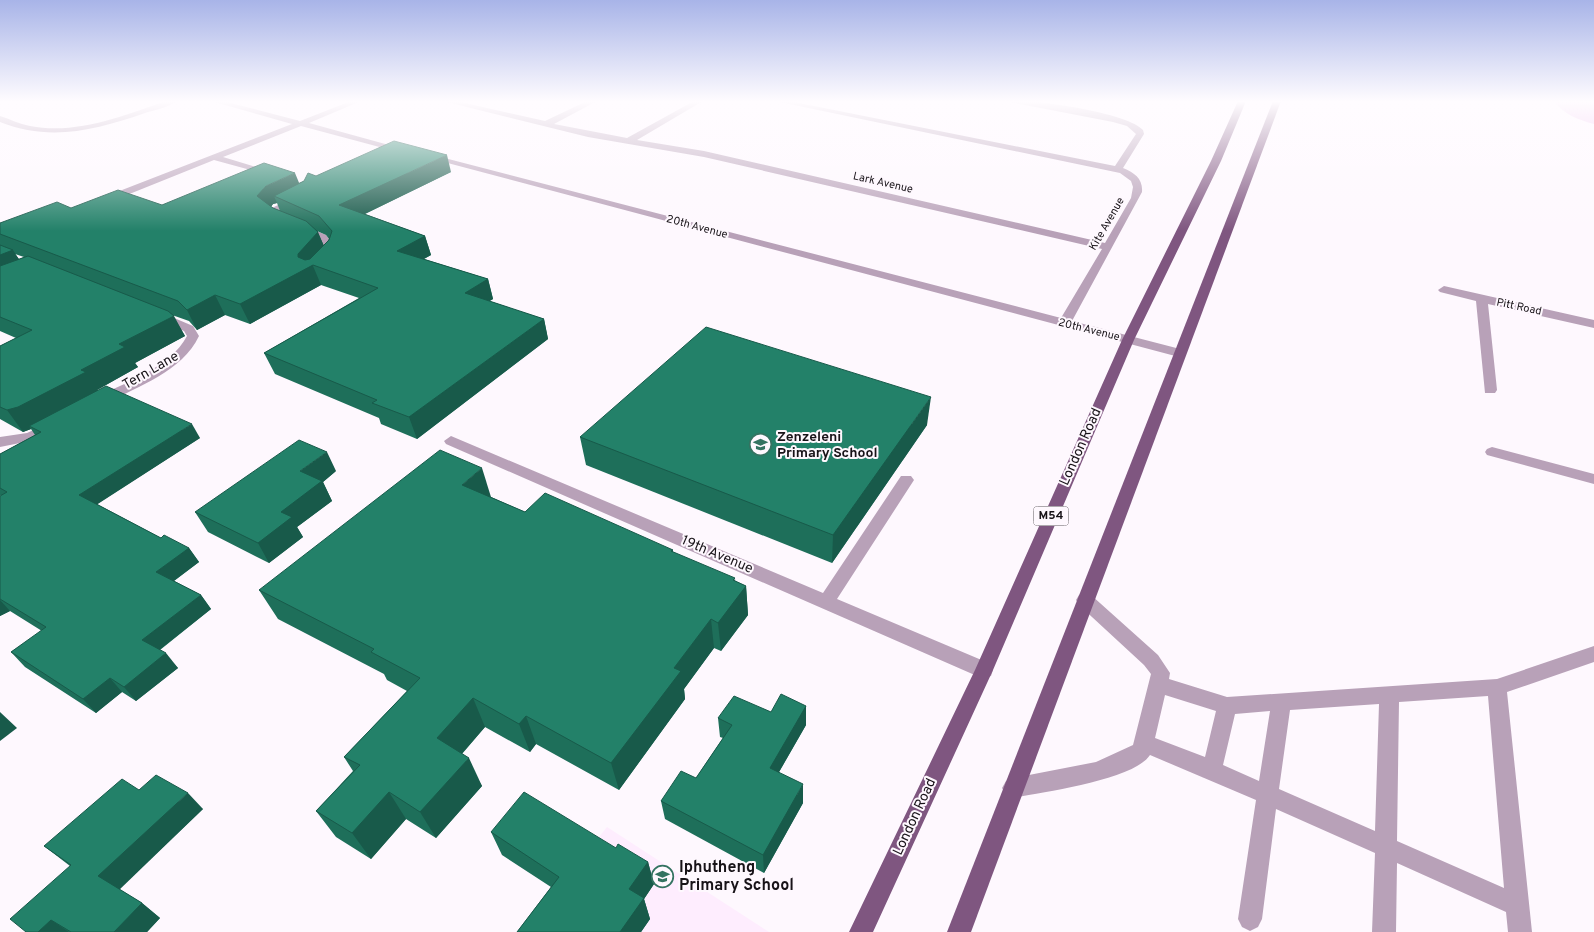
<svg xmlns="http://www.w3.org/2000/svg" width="1594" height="932" font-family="Overpass,sans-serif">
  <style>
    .built { fill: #feedfe }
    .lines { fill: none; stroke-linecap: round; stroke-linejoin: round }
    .river { fill: #e9b3e9; fill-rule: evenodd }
    .minor { fill: #b8a1b8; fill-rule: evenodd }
    .major { fill: #7f5680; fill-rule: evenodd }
    .wall { fill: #1e6f5a; fill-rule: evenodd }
    .shaded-wall { fill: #185a4a }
    .building { fill: #238169; stroke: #185a4a }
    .labels { text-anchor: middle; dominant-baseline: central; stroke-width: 4; stroke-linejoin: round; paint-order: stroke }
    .far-street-label { font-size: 11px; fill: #181318; stroke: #fef8fe }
    .shield { fill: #fef8fe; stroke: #5d585d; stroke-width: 1 }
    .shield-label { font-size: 12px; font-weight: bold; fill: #181318 }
    .street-label { font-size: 14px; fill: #181318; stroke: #fef8fe }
    .poi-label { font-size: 14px; font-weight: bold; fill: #181318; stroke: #fef8fe; text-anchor: start }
    .near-poi-label { font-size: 16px; font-weight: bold; fill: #181318; stroke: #fef8fe; text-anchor: start }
  </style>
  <rect width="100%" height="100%" fill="#fef8fe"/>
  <polygon class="built" points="607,827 769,932 523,932"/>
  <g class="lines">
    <path class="river" d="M1554,101H1594V124C1579,120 1563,114 1554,101Z"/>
    <g class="minor">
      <path d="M166,101H177C169,107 155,110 145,113C96,130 50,142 0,122V116C10,119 19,124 30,126C76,135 123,116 166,101Z"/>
      <polygon points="211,101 223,101 300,121 351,101 361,101 309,123 407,150 402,153 301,126 223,157 273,172 273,176 214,160 112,201 104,201 104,197 292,124"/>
      <path d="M443,101H456L545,121L587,101H597L554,124L627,138L694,101H703L637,140L704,151L1105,243L1131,198L1133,187L1131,181L1120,173L775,101H789L1115,166L1136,134L1127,126L1113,122L1005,101C1031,99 1126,112 1143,130L1144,134L1123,168C1135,173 1143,179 1142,192L1072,321L1184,350L1185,353L1179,357L425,157L433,155L1061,318L1102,249L704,157L588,137Z"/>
      <polygon points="294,197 303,199 279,215 326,235 338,251 333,260 325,260 323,258 327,251 318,239 268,216 272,208"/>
      <polygon points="1444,286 1594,320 1594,328 1488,304 1497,390 1495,393 1485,393 1476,301 1440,292 1438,290"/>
      <path d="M160,312L193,326L199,336C182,372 138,386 105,404H95L93,401L95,398C126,382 170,368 187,336L184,331L156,319L154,316Z"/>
      <polygon points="53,421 60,426 58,429 35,440 0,447 0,437 27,433"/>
      <polygon points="451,436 823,593 901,476 911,476 914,480 837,599 991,664 993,670 991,676 984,678 977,676 446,444 444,441"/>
      <polygon points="1492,447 1594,474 1594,484 1487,455 1485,452 1487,449"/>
      <path d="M1085,593L1091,595L1158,655L1170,673L1169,679L1227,697L1497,679L1594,646V662L1507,692L1532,932H1508L1506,912L1397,863L1396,932H1372L1375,853L1276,809L1262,919L1258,927L1250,931L1242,927L1238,919L1256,800L1150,755C1134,780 1043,792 1013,798L1006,795L1002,788L1006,781L1013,778L1096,762L1133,745L1151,674L1144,665L1079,605L1076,600L1079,595ZM1165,695L1216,711L1205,757L1155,738ZM1488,696L1504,888L1397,841L1399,702ZM1379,704L1375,831L1279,789L1290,710ZM1270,711L1259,781L1223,765L1235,714Z"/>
    </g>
    <g class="major">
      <polygon points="1238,101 1246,101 1221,161 1134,340 993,670 873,932 849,932 975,670 1122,340 1211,161"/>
      <polygon points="1273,101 1281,101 971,932 947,932"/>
    </g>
  </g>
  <g class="wall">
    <path d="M451,172L365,214L425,236L431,255L424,259L488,279L493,299L489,301L544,319L548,339L417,439L381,424L379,418L275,374L264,353L359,298L321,285L250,324L225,315L197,330L189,321L172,315L185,336L135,363L138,367L97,390L200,438L97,504L161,538L189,548L199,562L174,581L201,595L211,609L160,650L178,668L136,701L122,692L96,713L25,667L11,652L42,631L10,611L0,616V496L1,495H0V454L35,435L31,429L23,432L0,419V346L16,338L0,331V223L71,208L162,205L299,183L316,176ZM277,203L280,211L271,207L273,204ZM317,231L326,235L329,239L324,246ZM15,254L24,257L19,259Z"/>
    <polygon points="927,425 832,563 586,465 580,437"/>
    <polygon points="336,471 323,482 332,501 297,527 303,537 269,563 208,532 195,512"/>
    <polygon points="491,497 525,512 673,550 673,552 746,586 748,615 721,651 714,648 684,689 685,699 619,790 536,744 530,752 485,727 462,754 482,786 436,838 406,819 371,859 336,837 316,811 353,771 344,757 407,691 387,680 384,674 278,619 259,590"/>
    <polygon points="806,706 806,725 779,772 803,803 764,873 665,819 661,801 696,778 723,738 720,737 718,718 771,712"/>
    <polygon points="139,790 203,809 119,889 142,903 160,918 147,932 26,932 70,866 44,846"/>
    <polygon points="491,832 616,848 648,862 654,884 644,899 650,919 641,932 517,932 551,887 502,855"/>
  </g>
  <g class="shaded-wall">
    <polygon points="447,155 451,172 346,223 339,205"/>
    <polygon points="295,173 302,190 274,196 277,203 273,204 265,214 257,196 266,186"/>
    <polygon points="318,232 326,251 313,266 321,285 250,324 240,304 298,254"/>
    <polygon points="425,236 431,255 403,270 397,251"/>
    <polygon points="13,250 25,269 0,280 0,255"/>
    <polygon points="488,279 493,299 471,313 465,293"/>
    <polygon points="215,295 225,315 197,330 187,310"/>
    <polygon points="174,316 185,336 135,363 138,367 97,390 99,393 29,426 31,429 23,432 7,410 81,370 119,344"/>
    <polygon points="544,319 548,339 417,439 409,417"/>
    <polygon points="931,397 927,425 832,563 833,535"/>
    <polygon points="192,424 200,438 90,509 79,495"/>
    <polygon points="327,452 336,471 323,482 332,501 297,527 303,537 269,563 258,543 281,512 300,471"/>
    <polygon points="482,468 491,497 472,514 462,485"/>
    <polygon points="189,548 199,562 167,586 156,572"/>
    <polygon points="735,578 736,598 746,586 748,615 721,651 718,623"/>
    <polygon points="201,595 211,609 154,654 142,640"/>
    <polygon points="0,600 10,611 0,616"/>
    <polygon points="711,619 714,648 684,689 685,699 619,790 611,763 674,668"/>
    <polygon points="166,653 178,668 136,701 124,687"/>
    <polygon points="110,678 122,692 96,713 83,699"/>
    <polygon points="473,698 485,727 451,766 437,738"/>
    <polygon points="806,706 806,725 771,786 770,768"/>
    <polygon points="0,712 17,728 0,741"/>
    <polygon points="526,716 536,744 530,752 519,724"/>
    <polygon points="469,758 482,786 436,838 420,812"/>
    <polygon points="803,784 803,803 764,873 763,855"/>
    <polygon points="389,792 406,819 371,859 352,833"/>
    <polygon points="188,793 203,809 117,892 98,876"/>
    <polygon points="648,862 654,884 644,899 650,919 641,932 620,932 629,889"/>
    <polygon points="142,903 160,918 147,932 114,932"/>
    <polygon points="51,920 69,932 38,932"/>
  </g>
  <g class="building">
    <polygon points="394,141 447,155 339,205 425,236 397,251 488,279 465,293 544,319 409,417 372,403 377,400 264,353 378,288 313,265 240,304 215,295 187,310 178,301 0,234 0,223 57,202 71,208 118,190 162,205 264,163 295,173 266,186 257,196 273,208 306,221 318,232 298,254 298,257 305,260 310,259 329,240 332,231 319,216 274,196 304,181 308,173 316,176"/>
    <polygon points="0,245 13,250 0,255"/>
    <polygon points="28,256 168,311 174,316 119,344 125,347 81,370 86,372 18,407 7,410 0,407 0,346 32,330 0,317 0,266"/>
    <polygon points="706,327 931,397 833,535 580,437"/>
    <polygon points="106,386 192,424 79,495 161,538 164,535 189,548 156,572 201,595 142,640 166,653 124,687 110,678 83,699 11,652 46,627 0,599 0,496 7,492 0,488 0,454 41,432 29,426"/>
    <polygon points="299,440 327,452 300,471 322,481 281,512 292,517 258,543 195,512"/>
    <polygon points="440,450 482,468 462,485 525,512 545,493 673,550 671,551 735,578 733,580 746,586 718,623 711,619 674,668 681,671 611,763 526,716 519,724 473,698 437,738 469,758 420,812 389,792 352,833 316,811 360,765 344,757 420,678 371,652 374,649 259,590"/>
    <polygon points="781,694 806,706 770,768 803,784 763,855 661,801 681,771 696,778 732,725 718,718 734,696 771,712"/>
    <polygon points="156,775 188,793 98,876 142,903 114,932 71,932 51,920 38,932 26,932 10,919 71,865 44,846 122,779 139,790"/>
    <polygon points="524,792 616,848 618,844 648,862 629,889 644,898 620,932 517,932 559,877 491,832"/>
  </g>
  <linearGradient id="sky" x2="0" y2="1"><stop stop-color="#a8b4e8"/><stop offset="0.44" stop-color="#fffcff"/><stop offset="1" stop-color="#fffcff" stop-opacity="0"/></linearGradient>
  <rect width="1594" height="231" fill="url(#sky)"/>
  <defs>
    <symbol id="school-ring" viewBox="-11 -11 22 22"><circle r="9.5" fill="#fef8fe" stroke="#347361" stroke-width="1.5"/><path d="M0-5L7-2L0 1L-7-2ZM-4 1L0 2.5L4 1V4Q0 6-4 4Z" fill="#347361"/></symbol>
  </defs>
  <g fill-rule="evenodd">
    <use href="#school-ring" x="748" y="432" width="25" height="25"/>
    <use href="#school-ring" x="650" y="864" width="25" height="25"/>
  </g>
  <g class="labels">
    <g class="far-street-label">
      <text transform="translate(883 183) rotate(13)">Lark Avenue</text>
      <text transform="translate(1107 224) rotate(-60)">Kite Avenue</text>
      <text transform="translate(697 227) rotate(15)">20th Avenue</text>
      <text transform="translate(1519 307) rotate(12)">Pitt Road</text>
      <text transform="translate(1089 330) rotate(14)">20th Avenue</text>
    </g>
    <rect class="shield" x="1033.5" y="506.5" width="35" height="19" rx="4"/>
    <g class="shield-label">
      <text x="1051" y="516">M54</text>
    </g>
    <g class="street-label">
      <text transform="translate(151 371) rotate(-30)">Tern Lane</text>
      <text transform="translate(1081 447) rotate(-66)">London Road</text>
      <text transform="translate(717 555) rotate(23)">19th Avenue</text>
      <text transform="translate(915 817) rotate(-65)">London Road</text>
    </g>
    <g class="poi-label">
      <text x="777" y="437">Zenzeleni<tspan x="777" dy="16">Primary School</tspan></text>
    </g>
    <g class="near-poi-label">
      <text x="679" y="868">Iphutheng<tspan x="679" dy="18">Primary School</tspan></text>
    </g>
  </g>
</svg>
